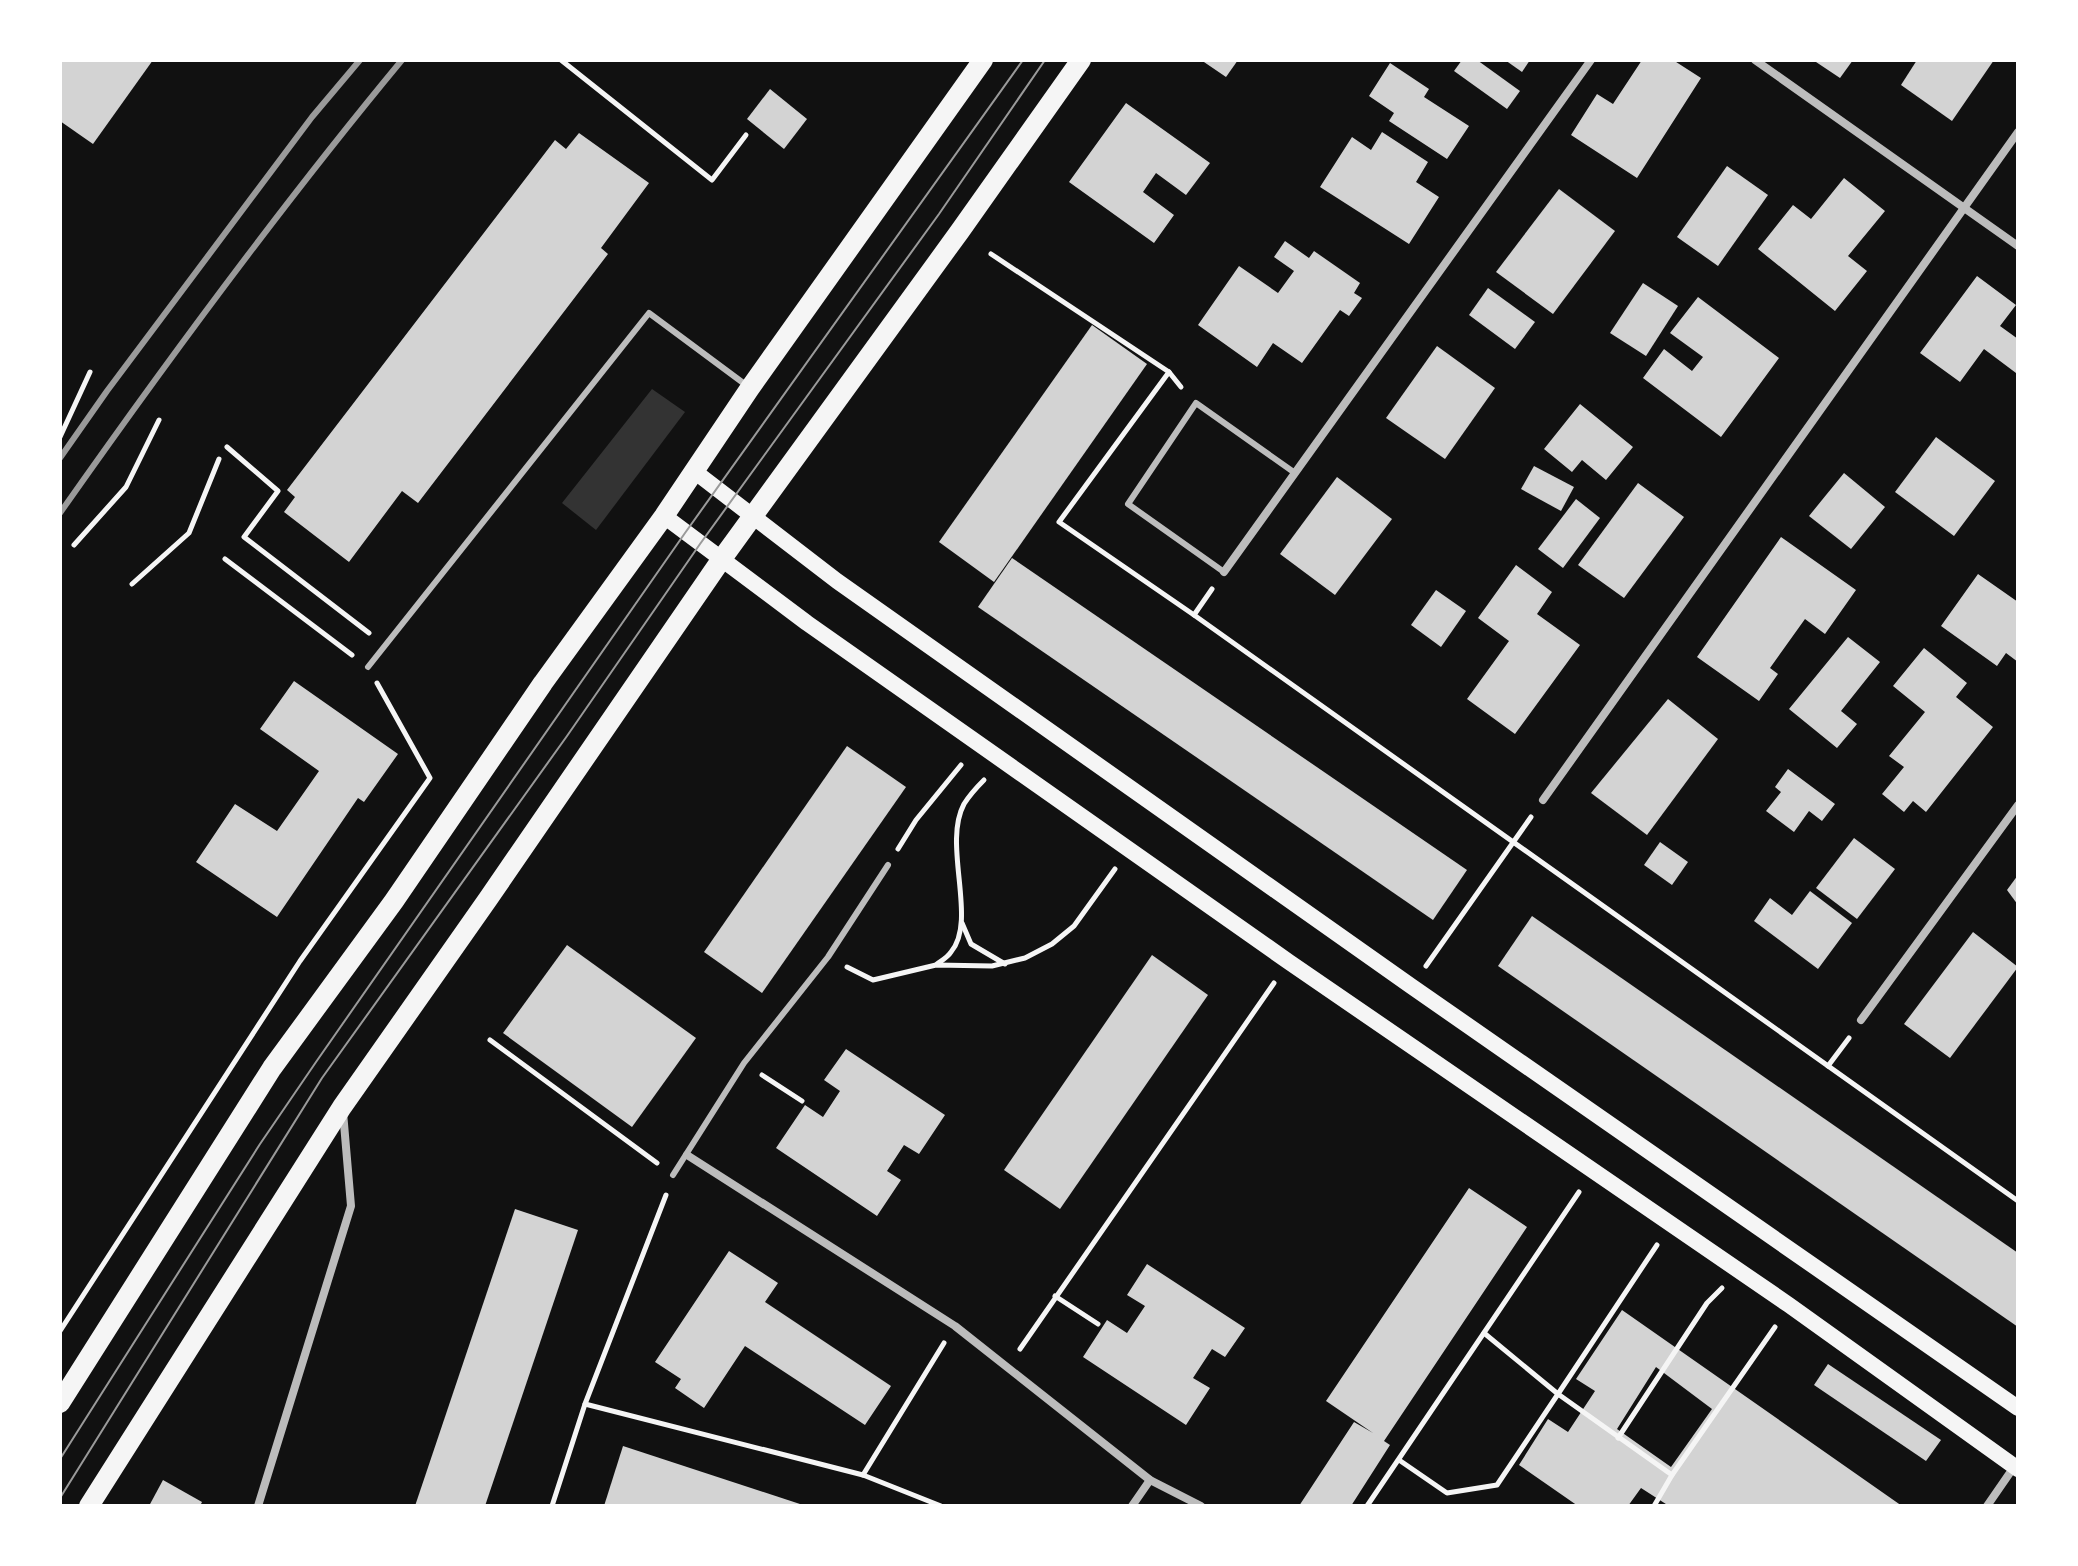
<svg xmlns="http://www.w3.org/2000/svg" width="2078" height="1566" font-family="Barlow,sans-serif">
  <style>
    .water { fill: #333 }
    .building { fill: #d3d3d3; fill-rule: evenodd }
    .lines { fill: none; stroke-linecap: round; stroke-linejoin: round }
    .path { stroke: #f5f5f5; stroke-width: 5 }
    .service { stroke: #bcbcbc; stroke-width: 6 }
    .minor { stroke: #bcbcbc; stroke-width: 8 }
    .secondary { stroke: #f5f5f5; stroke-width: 16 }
    .primary { stroke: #f5f5f5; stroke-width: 20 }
    .tram { stroke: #9a9a9a; stroke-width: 2 }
    .rail { stroke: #9a9a9a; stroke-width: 6 }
  </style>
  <rect width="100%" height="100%" fill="#111"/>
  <polygon class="water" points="652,389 685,412 596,530 562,503"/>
  <g class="building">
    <polygon points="60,60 153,60 93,144 60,121"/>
    <polygon points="1201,60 1238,60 1226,77"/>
    <polygon points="1462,60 1477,60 1520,91 1507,109 1454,71"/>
    <polygon points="1505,60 1530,60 1522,72"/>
    <polygon points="1642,60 1673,60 1701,78 1637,178 1571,135 1597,94 1613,104"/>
    <polygon points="1818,60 1853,60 1840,78 1816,62"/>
    <polygon points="1917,60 1994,60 1952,121 1901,85"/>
    <polygon points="1390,63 1429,89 1424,97 1469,126 1447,159 1389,121 1394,113 1369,96"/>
    <polygon points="770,89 807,119 784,149 747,119"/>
    <polygon points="1126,103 1210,163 1186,195 1156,173 1143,192 1174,215 1154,243 1069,182"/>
    <polygon points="1382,132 1428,162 1416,182 1439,197 1409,244 1320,187 1352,137 1371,150"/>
    <polygon points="579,133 649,183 601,248 608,254 418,503 402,491 349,562 284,512 295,497 287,490 555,140 566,149"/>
    <polygon points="1727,166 1768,195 1718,266 1677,237"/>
    <polygon points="1844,178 1885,211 1848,256 1867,271 1835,311 1758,249 1793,205 1811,219"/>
    <polygon points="1559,189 1615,231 1553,314 1496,272"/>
    <polygon points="1285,241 1309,258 1314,251 1360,283 1354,293 1362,298 1349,316 1340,310 1302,363 1273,343 1257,367 1198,325 1239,266 1278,293 1294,271 1274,257"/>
    <polygon points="1977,276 2016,305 2000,326 2018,339 2018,371 2016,373 1984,349 1960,382 1920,353"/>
    <polygon points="1643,283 1678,306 1646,356 1610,333"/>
    <polygon points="1488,288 1535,322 1515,349 1469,315"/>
    <polygon points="1698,297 1779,358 1721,437 1643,378 1664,349 1692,371 1703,357 1670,333"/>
    <polygon points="1092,325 1147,364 994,582 939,542"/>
    <polygon points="1437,346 1495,388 1445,459 1386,418"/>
    <polygon points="1580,404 1633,447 1606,480 1582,460 1572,472 1544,449"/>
    <polygon points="1936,437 1995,481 1954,536 1895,492"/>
    <polygon points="1534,466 1574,487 1561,511 1521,489"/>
    <polygon points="1844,473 1885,507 1851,549 1809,516"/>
    <polygon points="1337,477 1392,519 1335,595 1280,554"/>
    <polygon points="1638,483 1684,517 1624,598 1578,565"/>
    <polygon points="1576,499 1600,518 1563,568 1538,549"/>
    <polygon points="1781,537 1856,590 1825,634 1805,619 1770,668 1778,674 1759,701 1697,657"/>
    <polygon points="1012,558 1467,870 1433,920 978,607"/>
    <polygon points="1516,565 1552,592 1537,614 1580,645 1515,734 1467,699 1509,641 1478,618"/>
    <polygon points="1978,574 2018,602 2018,662 2006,653 1997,666 1941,626"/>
    <polygon points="1436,590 1466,611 1441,647 1411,625"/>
    <polygon points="1848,637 1880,662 1841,711 1857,724 1837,748 1789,709"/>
    <polygon points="1924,648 1967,683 1956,697 1993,727 1926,812 1913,801 1904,812 1882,794 1904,767 1889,756 1925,712 1893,686"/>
    <polygon points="294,681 398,754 364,802 358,798 277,917 196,862 235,804 277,831 319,771 260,729"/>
    <polygon points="1668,699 1718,739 1647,835 1591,793"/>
    <polygon points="847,746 906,787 762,993 704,952"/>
    <polygon points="1788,769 1835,804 1822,821 1809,811 1794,832 1766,811 1781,792 1775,787"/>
    <polygon points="1854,838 1895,869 1857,919 1816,888"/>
    <polygon points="1660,842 1688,862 1672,885 1644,865"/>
    <polygon points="2018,875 2018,905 2007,890"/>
    <polygon points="1810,891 1852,923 1818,969 1754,921 1770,898 1792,915"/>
    <polygon points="1532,916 2018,1253 2018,1327 1498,966"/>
    <polygon points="1973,932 2018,967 1950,1058 1904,1024"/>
    <polygon points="567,945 696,1038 632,1127 503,1033"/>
    <polygon points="1152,955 1208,995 1060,1209 1004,1170"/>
    <polygon points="846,1049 945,1115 919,1154 904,1145 887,1171 901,1180 877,1216 776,1148 805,1105 823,1117 840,1091 824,1080"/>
    <polygon points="1469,1188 1527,1227 1384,1441 1390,1445 1351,1506 1299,1506 1354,1422 1373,1433 1326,1401"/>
    <polygon points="515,1209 578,1230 485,1506 415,1506"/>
    <polygon points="729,1251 778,1283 765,1302 891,1386 865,1425 745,1346 704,1408 675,1388 681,1379 655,1362"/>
    <polygon points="1147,1264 1245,1328 1225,1357 1212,1349 1193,1378 1210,1388 1186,1425 1083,1357 1107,1320 1127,1333 1145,1306 1127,1295"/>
    <path d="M1622,1310L1902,1506H1669L1641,1488L1628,1506H1578L1519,1465L1548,1419L1568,1432L1595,1391L1576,1379ZM1656,1367L1712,1409L1671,1467L1617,1429Z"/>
    <polygon points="1828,1364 1941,1440 1926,1461 1814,1385"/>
    <polygon points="623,1446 803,1505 803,1506 604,1506"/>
    <polygon points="163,1480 202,1502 200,1506 149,1506"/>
  </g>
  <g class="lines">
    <g class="path">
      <polyline points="561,60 712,180 746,135"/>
      <polyline points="991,254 1169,372 1059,522 1194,615 2018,1201"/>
      <polyline points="1169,372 1181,387"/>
      <polyline points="60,437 90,372"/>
      <polyline points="227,447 278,491 244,537 369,633"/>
      <polyline points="74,545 126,487 159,420"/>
      <polyline points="225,559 352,655"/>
      <polyline points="132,584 189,533 219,459"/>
      <polyline points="1194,615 1212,589"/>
      <polyline points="898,849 916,820 961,765"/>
      <polyline points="962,923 971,944 1005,964"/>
      <path d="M937,964C941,961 948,957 951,952C978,920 942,845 964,804C969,796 977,787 984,780"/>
      <polyline points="1426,966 1531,817"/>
      <polyline points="847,967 873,980 936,965 992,966 1025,958 1052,944 1074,926 1115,869"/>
      <polyline points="490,1040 657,1163"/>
      <polyline points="1828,1066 1849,1038"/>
      <polyline points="762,1075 802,1101"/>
      <polyline points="1055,1296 1098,1324"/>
      <polyline points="60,1331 300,961 430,778 377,683"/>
      <polyline points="1484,1333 1558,1394 1657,1245"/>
      <polyline points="1020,1349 1274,983"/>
      <polyline points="585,1404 863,1475 941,1506"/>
      <polyline points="1618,1438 1707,1303 1722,1288"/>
      <polyline points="1399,1460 1447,1493 1497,1485 1558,1394 1672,1475 1775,1327"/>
      <polyline points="863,1475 944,1343"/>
      <polyline points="552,1506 585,1404 666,1195"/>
      <polyline points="1367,1506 1579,1192"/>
      <polyline points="1654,1506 1672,1475"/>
    </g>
    <g class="service">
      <polyline points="1224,572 1128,504 1196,403 1295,473"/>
      <polyline points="368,667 649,313 746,385"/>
      <polyline points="673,1175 744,1063 828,957 888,865"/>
    </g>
    <g class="minor">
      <polyline points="1755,60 2018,246"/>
      <polyline points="1224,572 1591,60"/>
      <polyline points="1543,800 2018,132"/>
      <polyline points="1861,1020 2018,805"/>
      <polyline points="687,1155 955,1326 1150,1480 1201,1506"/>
      <polyline points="258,1506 351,1206 343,1112"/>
      <polyline points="1132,1506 1150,1480"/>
      <polyline points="1987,1506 2016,1464"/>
    </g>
    <g class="secondary">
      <polyline points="694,471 837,581 1411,986 2018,1408"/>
      <polyline points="664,516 807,623 1289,962 1789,1305 2018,1469"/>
    </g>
    <g class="primary">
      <polyline points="60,1403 272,1068 394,901 543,683 664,516 750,388 983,60"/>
      <polyline points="89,1506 342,1107 488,899 721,560 960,231 1081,60"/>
    </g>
    <g class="tram">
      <polyline points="60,1459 260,1144 316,1062 685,533 1023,60"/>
      <polyline points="60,1498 322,1078 567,736 700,544 939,214 1045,60"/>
    </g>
    <g class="rail">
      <polyline points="60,458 107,391 312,117 360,60"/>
      <path d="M60,513C169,358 281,206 402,60"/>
    </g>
  </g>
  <rect width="2078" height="1566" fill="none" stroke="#ffffff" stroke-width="124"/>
</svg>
